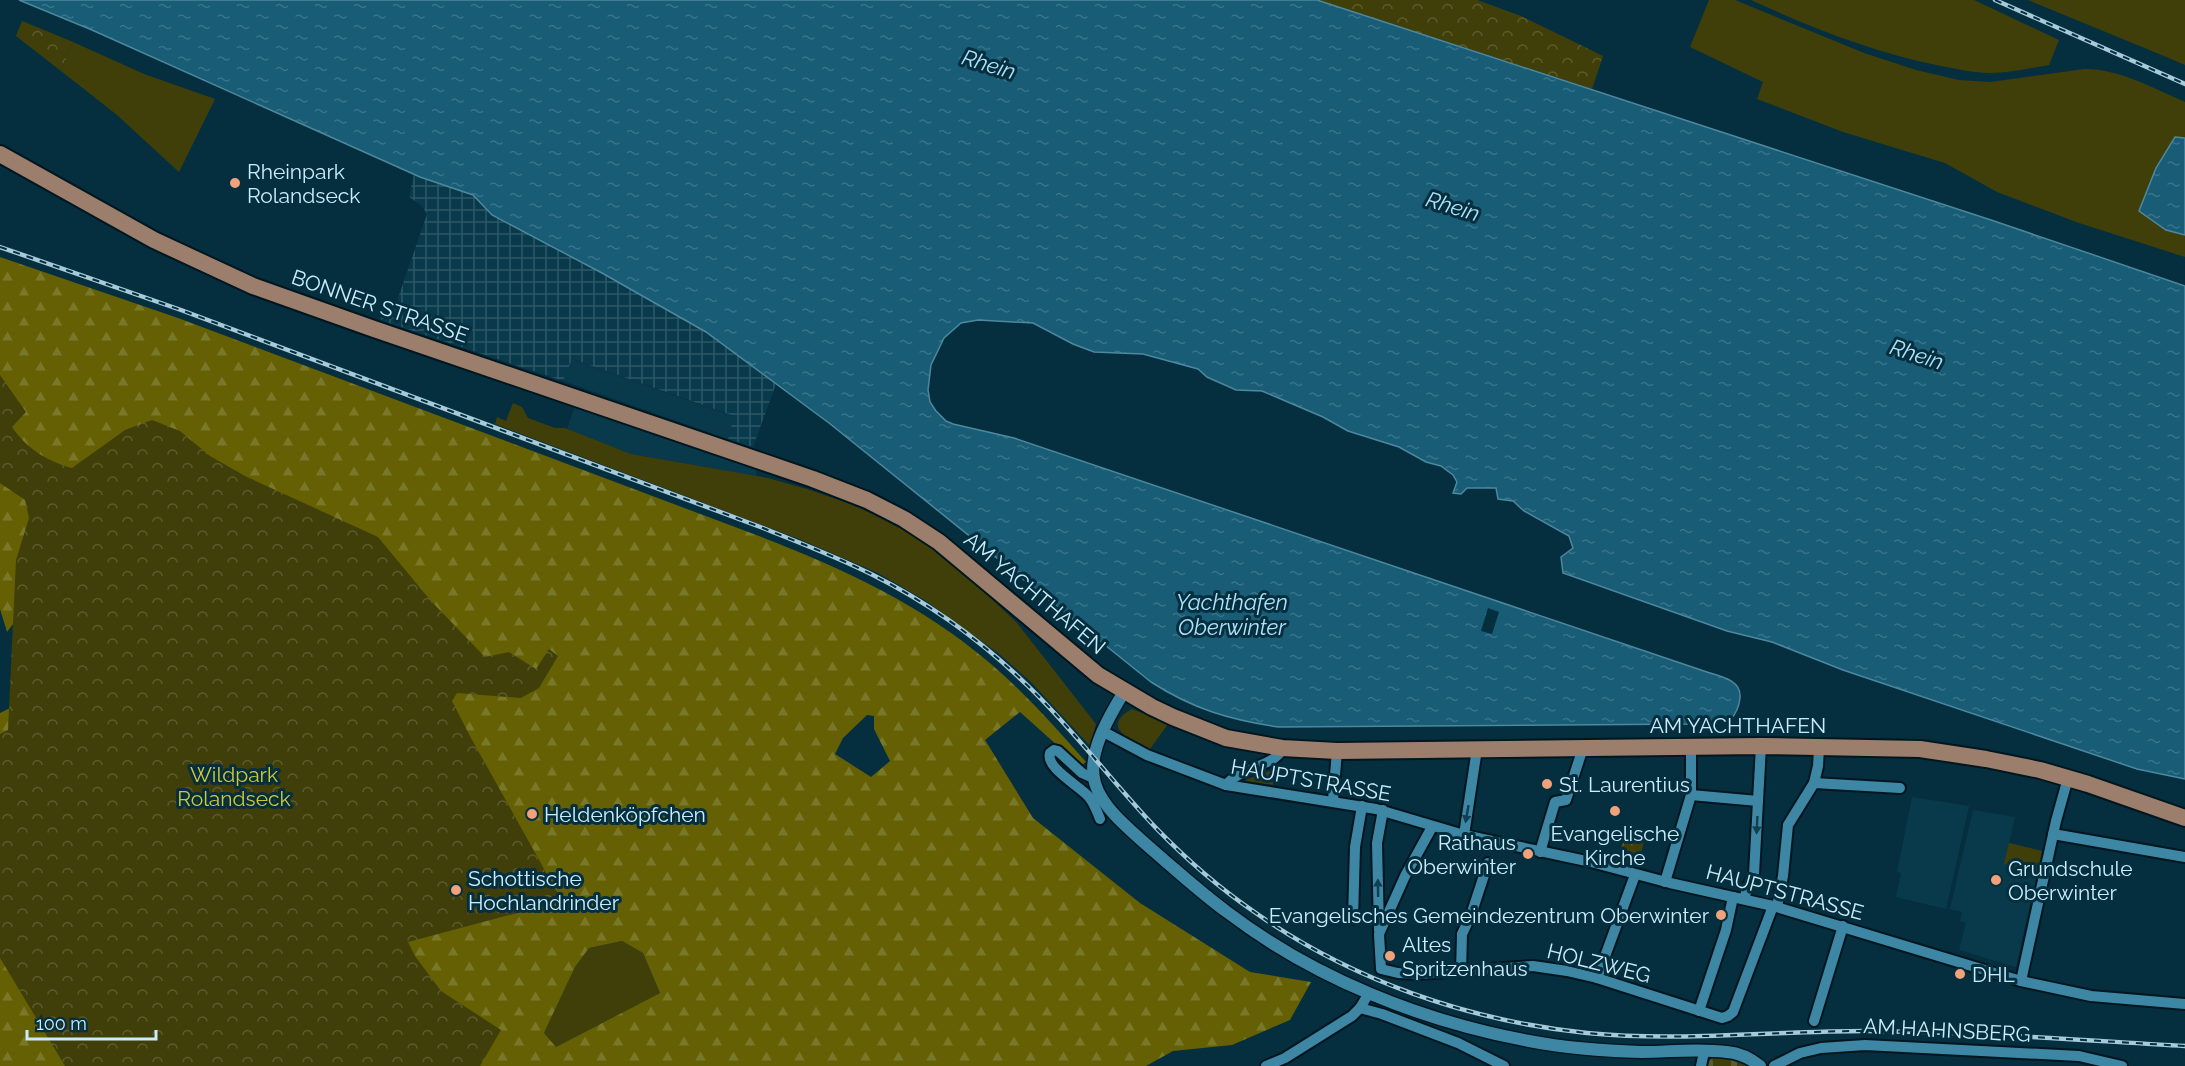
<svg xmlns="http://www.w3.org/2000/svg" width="2185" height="1066" font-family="Raleway,sans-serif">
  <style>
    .built { fill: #093a4b }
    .industrial { fill: url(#industrial-grid) }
    .green { fill: #413f09 }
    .forest { fill: url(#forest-firs); fill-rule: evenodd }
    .cemetery { fill: url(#cemetery-stones) }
    .park { fill: url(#park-crowns) }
    .water { fill: url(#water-ripples); stroke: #4d889e; stroke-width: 1.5 }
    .pier { fill: #052f3e }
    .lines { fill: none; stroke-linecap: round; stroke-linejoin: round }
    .minor-casing { stroke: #01161f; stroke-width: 14 }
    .tertiary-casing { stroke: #01161f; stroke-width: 15 }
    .primary-casing { stroke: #01161f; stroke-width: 20 }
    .minor { stroke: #3d86a4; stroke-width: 10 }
    .tertiary { stroke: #3d86a4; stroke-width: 12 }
    .primary { stroke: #9b7e6b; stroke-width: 16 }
    .rail-casing { stroke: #a6cada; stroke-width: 4.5 }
    .rail { stroke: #052f3e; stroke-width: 2; stroke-dasharray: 7; stroke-linecap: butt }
    .oneway { fill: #104052 }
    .poi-dot { fill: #f1a27b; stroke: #052f3e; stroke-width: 2 }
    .labels { text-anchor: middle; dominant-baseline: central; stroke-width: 6; stroke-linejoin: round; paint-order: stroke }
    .poi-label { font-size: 21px; fill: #caedfd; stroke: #052f3e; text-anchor: start }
    .street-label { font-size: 21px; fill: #caedfd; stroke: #052f3e }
    .park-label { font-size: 21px; fill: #cfc939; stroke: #052f3e }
    .water-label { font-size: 22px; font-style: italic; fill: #aee2fa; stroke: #052f3e }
  </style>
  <defs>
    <pattern id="industrial-grid" width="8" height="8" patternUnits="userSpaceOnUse" patternTransform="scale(1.5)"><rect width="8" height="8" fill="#093a4b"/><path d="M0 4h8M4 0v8" fill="none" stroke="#2c5766"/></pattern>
    <pattern id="forest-firs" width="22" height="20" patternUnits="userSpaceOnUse" patternTransform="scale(1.5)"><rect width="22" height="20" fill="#646003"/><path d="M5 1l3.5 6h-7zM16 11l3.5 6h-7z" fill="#797729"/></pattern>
    <pattern id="cemetery-stones" width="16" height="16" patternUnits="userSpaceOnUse" patternTransform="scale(1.5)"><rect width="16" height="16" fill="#413f09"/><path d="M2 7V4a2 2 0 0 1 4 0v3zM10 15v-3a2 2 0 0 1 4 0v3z" fill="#5b5b2e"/></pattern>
    <pattern id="park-crowns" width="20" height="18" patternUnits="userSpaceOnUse" patternTransform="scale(1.5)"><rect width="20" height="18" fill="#413f09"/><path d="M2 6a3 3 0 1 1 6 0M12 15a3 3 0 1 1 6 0" fill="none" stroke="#5b5b2e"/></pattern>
    <pattern id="water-ripples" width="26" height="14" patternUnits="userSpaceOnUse" patternTransform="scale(1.5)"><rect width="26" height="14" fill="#185c75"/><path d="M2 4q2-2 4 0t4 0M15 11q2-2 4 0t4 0" fill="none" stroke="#38748a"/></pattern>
  </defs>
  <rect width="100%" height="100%" fill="#052f3e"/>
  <g class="built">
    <polygon points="571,359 735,417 728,439 563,381"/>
    <polygon points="575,406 757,469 756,476 631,454 567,429"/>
    <polygon points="1912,797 1969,806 1946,909 1896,897 1901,873 1897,872"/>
    <polygon points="1973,810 2015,817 2009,843 2042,851 2016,967 1959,950 1966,923 1960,921 1962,912 1950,909"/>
  </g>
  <polygon class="industrial" points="414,174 474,195 492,215 600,272 706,332 776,384 753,447 728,439 734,416 572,359 563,381 380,320 384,308 397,301 427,214 422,206 409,197"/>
  <g class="green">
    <path d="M1709,0H1735L1864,53L1916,70L1959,80L1990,82L2084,69C2120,69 2153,88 2185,102V137H2175L2156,168L2166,230L2185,235V257L2079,223L1997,192L1945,163L1843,132L1757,99L1763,82L1690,47Z"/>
    <path d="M1751,0H1974L2059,40L2049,65C2030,68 2010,73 1990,73C1974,73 1957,69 1941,66C1876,53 1811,28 1751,0Z"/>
    <polygon points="2028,0 2185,0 2185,65 2164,56"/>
    <polygon points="73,42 144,74 215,99 179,172 117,115 61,71"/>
    <polygon points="513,403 522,407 528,418 555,428 565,428 631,454 768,478 810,490 850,504 883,518 922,541 959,568 1017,623 1096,724 1090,746 1031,682 998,653 926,601 878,573 799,539 495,424 497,417 506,421"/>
    <path d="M1132,709L1168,724L1150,749C1132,741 1099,727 1132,709Z"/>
    <polygon points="1272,770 1273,785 1245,781 1246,780"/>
    <polygon points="2009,843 2042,851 2037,872 2004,864"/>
    <polygon points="622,941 643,953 660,993 556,1047 544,1033 575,967 589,948"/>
  </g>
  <path class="forest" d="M0,257L178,318L759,536C842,568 923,605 991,664C1026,694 1056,728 1086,762L1082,765L1078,764L1020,712L985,740L1033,818L1140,903L1250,972L1311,982L1290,1020L1232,1045L1173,1051L1146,1066H0V713L14,706L57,566L7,632L0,609ZM867,715L874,716V729L890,761L871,777L835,754L843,738ZM622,941L643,953L660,993L556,1047L544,1033L575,967L589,948Z"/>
  <polygon class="cemetery" points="1713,1057 1726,1058 1747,1066 1704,1066"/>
  <g class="park">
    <polygon points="1317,0 1477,0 1521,16 1603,56 1592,89"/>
    <polygon points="22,21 73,42 61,71 16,36"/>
    <path d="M0,375L26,412L12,427C27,449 47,461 72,468L125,430L152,420L180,431L210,456L245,476L378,537L431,601L485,657L509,652L536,669L549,649L558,656L539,688L521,698L457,693L452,701L471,738L562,901L408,942L415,956L441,991L501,1030L480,1066H65L0,958V734L8,730L16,560L29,518L25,500L0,483Z"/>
    <polygon points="1626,833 1645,837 1637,869 1615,864"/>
  </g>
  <g class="water">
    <path d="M19,0H1317L1991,220L2185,286V779L2137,769L1843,670L1772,642L1727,631L1563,573L1561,557L1573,548L1569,536L1524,511L1513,501L1498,499L1496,488H1467L1461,494L1453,493L1457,482L1453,475L1441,466L1426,462L1399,447L1348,431L1323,417L1262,391L1236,390L1207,377L1198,369L1143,354L1094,352L1073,344L1033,323L978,320L961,323L944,338L931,365L928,390L930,402L936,411L946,421L953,424L1014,438L1701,670C1716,676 1742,678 1740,698C1739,707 1736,714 1730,720L1693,724L1279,727C1230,720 1193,709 1151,682L829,423L706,332L602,273L492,215L473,195L420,177L92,30Z"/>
    <polygon points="2175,137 2185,138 2185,235 2166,230 2139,211 2156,168"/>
  </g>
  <polygon class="pier" points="1488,608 1499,612 1492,634 1481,631"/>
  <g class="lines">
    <defs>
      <g id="minor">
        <polyline points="1102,731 1147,755 1226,785 1376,809 1464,835 1591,862 1670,883 1773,906 2021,981 2091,996 2185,1004"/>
        <path d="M1093,778L1082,773L1058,751L1054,750L1050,753C1045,768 1080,786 1089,797C1094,803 1097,811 1100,819"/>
        <polyline points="1814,783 1900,788"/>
        <path d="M1226,785C1238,768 1279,765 1282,748"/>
        <polyline points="1691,795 1758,801"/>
        <polyline points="1333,800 1337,751"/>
        <polyline points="1432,827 1405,876 1379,934 1381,969 1398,973 1419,974 1533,966 1567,971 1597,978 1722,1018 1728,1016 1733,1012 1773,906"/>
        <polyline points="2053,834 2185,857"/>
        <polyline points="1464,835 1477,749"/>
        <polyline points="1540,852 1555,802 1566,800 1583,748"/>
        <polyline points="1665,882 1691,795 1691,747"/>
        <polyline points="1744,899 1748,886 1754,874 1761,746"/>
        <polyline points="1777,907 1783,876 1788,825 1814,783 1818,766 1819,748"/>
        <polyline points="1353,919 1355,847 1362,806"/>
        <polyline points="1379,930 1377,843 1383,810"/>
        <polyline points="1461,972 1462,934 1471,915 1488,863"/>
        <polyline points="1597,978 1635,875"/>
        <polyline points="2021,981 2056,821 2068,778"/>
        <polyline points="1360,1008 1382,1014 1458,1043 1504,1066"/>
        <polyline points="1699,1011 1726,930 1733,897"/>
        <polyline points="1814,1021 1843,926"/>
        <polyline points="1266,1066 1285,1058 1352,1016 1360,1008 1369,993"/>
        <polyline points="1701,1066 1704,1052"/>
        <polyline points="1774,1066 1800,1053 1821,1048 1865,1045 2079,1056 2122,1066"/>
      </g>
      <path id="tertiary" d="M1124,692C1068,782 1092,797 1164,860C1185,878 1205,896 1227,912C1314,978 1421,1021 1529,1041C1566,1048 1603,1051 1641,1052C1669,1052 1699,1048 1727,1052C1740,1053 1750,1058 1760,1066"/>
      <polyline id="primary" points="0,154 154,240 253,286 374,329 813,479 867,500 904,519 939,542 1098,675 1152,707 1173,717 1226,738 1282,748 1337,751 1761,746 1920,749 1986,759 2040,770 2088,784 2185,818"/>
    </defs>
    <use href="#minor" class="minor-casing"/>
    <use href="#tertiary" class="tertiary-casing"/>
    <use href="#primary" class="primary-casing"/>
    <use href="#minor" class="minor"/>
    <use href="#tertiary" class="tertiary"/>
    <use href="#primary" class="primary"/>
    <defs>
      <g id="rail">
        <polyline points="1995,0 2185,84"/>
        <path d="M0,247L181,310L763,528C800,543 837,557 873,575C929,603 983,642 1028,686C1074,730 1112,782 1156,828C1186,859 1218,887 1253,911C1350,980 1469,1021 1587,1033C1680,1042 1773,1031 1866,1031C1972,1032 2079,1040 2185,1046"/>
      </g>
    </defs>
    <use href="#rail" class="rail-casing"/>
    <use href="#rail" class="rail"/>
  </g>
  <defs><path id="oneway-solid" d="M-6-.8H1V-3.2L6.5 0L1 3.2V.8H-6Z" transform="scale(1.5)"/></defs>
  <g class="oneway">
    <use href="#oneway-solid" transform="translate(1467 814) rotate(100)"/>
    <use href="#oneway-solid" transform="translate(1757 825) rotate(93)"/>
    <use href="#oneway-solid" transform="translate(1378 888) rotate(-91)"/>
  </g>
  <g class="poi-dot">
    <circle cx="235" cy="183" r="6"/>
    <circle cx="1547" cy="784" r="6"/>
    <circle cx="1615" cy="811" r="6"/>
    <circle cx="532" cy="814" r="6"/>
    <circle cx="1528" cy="854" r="6"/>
    <circle cx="1996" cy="880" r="6"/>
    <circle cx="456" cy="890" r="6"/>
    <circle cx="1721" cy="915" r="6"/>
    <circle cx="1390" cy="956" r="6"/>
    <circle cx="1960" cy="974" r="6"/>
  </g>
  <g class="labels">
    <g class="poi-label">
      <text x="247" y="171">Rheinpark<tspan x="247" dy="24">Rolandseck</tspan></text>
      <text x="1559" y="784">St. Laurentius</text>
      <text x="544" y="814">Heldenköpfchen</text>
      <text x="1615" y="833" text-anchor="middle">Evangelische<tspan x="1615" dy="24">Kirche</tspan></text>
      <text x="1516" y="842" text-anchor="end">Rathaus<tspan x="1516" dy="24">Oberwinter</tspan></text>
      <text x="2008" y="868">Grundschule<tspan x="2008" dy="24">Oberwinter</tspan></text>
      <text x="468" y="878">Schottische<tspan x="468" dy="24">Hochlandrinder</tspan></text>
      <text x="1709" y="915" text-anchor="end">Evangelisches Gemeindezentrum Oberwinter</text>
      <text x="1402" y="944">Altes<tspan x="1402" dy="24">Spritzenhaus</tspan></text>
      <text x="1972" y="974">DHL</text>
    </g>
    <g class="street-label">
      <text transform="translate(380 306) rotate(19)">BONNER STRASSE</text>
      <text transform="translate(1035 593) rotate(40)">AM YACHTHAFEN</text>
      <text x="1738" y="725">AM YACHTHAFEN</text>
      <text transform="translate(1311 780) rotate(10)">HAUPTSTRASSE</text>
      <text transform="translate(1785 892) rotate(15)">HAUPTSTRASSE</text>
      <text transform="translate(1599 963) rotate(14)">HOLZWEG</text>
      <text transform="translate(1947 1030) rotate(3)">AM HAHNSBERG</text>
    </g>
    <g class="park-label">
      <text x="234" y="774">Wildpark<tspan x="234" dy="24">Rolandseck</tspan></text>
    </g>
    <g class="water-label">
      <text transform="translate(989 64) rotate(17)">Rhein</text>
      <text transform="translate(1453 206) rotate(17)">Rhein</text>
      <text transform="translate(1917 354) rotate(18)">Rhein</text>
      <text x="1232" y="602">Yachthafen<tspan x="1232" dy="25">Oberwinter</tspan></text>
    </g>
  </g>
  <path d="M27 1030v9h129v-9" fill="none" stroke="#caedfd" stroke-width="3"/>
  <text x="36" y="1030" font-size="18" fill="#caedfd" stroke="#052f3e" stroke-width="4.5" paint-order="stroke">100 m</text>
</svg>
